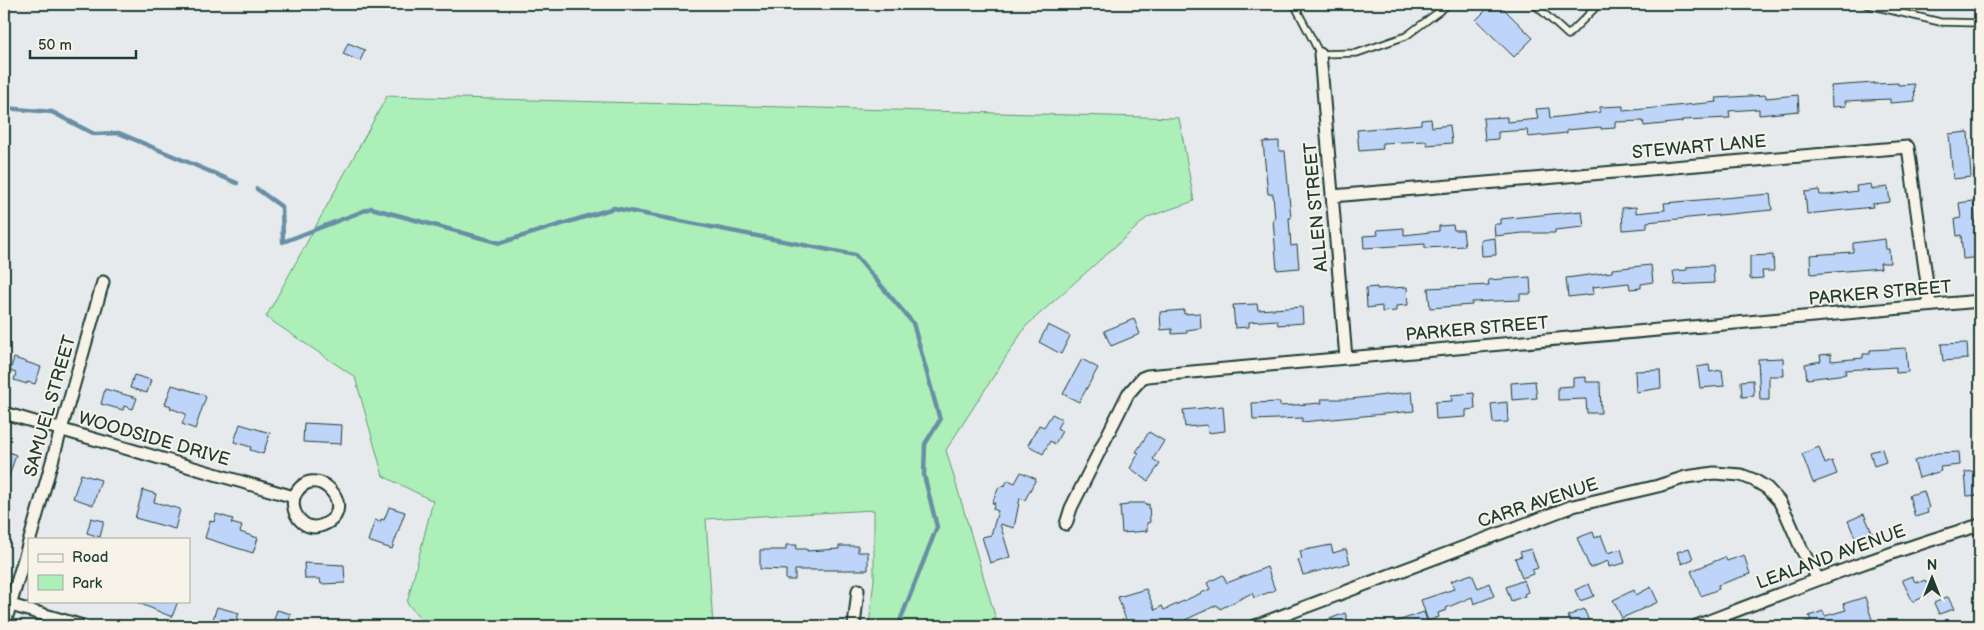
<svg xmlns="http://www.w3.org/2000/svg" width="1984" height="630" font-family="'Balsamiq Sans',sans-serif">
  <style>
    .green { fill: #adefb8; stroke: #669676 }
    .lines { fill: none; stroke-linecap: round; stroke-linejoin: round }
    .stream { stroke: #678fa5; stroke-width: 4.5 }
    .building { fill: #bed4f8; stroke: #1f3d34 }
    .lane-casing { stroke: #1f3d34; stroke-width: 9 }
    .street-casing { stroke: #1f3d34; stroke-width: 15 }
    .lane { stroke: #f7f3e8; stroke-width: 5.5 }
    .street { stroke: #f7f3e8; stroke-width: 11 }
    .labels { text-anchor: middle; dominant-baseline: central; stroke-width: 4; stroke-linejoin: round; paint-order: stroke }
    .street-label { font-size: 18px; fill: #1f3d34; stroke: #f7f3e8 }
  </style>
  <rect width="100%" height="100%" fill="#e6eaed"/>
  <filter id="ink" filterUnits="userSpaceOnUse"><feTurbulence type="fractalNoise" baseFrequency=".02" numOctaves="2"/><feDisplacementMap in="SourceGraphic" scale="10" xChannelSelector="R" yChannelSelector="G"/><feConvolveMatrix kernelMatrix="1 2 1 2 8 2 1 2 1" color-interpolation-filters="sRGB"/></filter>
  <g filter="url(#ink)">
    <polygon class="green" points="387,96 1179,118 1194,201 1148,217 1026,326 946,450 998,626 869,626 874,579 874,510 706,519 713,626 427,626 407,603 433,501 383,476 355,377 266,317"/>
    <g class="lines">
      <g class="stream">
        <polyline points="4,108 52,112 94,134 119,133 237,183"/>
        <polyline points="257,189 282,207 283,242 371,208 500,243 614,208 855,255 913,323 940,420 925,444 924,475 937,527 898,626"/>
      </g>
    </g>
    <g class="building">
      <polygon points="1492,4 1499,4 1533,38 1514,57 1476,20"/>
      <polygon points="348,43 365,50 360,61 343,54"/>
      <polygon points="1874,83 1874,84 1898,83 1898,85 1914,84 1915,101 1890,103 1890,99 1845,101 1846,106 1832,107 1831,86"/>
      <polygon points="1766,95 1766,98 1798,95 1799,111 1759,115 1759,109 1729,111 1730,118 1682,120 1682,122 1644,126 1643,121 1615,122 1615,128 1601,129 1601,127 1567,130 1567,133 1528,137 1527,130 1498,132 1498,139 1485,140 1483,118 1507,117 1507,122 1538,119 1536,109 1549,108 1550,118 1600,112 1600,107 1623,106 1623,111 1717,102 1716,98"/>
      <polygon points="1431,119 1432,127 1450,125 1452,143 1427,145 1426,141 1382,143 1383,149 1359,151 1357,130 1421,124 1421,120"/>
      <polygon points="1968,132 1971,177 1953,179 1949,134"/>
      <polygon points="1279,141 1279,151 1285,151 1291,218 1289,218 1291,246 1297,245 1299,268 1277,270 1273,219 1275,219 1273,194 1268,194 1263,142"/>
      <polygon points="1871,184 1872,189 1888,187 1890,202 1872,204 1873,207 1807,214 1805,192 1819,190 1820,195 1829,195 1857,191 1856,186"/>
      <polygon points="1770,194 1772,210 1647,222 1647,228 1623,230 1622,208 1636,207 1636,213 1665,210 1664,203"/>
      <polygon points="1972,201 1974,201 1976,231 1979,231 1980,257 1963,259 1961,235 1957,236 1955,219 1961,218 1959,203"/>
      <polygon points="1582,211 1584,227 1555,230 1555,233 1523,233 1495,236 1494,224 1500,224 1500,219"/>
      <polygon points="1453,225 1454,230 1463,230 1465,246 1425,248 1425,244 1364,248 1363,236 1378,235 1377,230 1404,228 1404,235 1439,231 1439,226"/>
      <polygon points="1495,238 1496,255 1482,256 1481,240"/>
      <polygon points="1885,239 1886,249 1889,249 1890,263 1880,263 1881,268 1811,274 1810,255 1853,252 1853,243"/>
      <polygon points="1773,255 1774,271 1762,271 1763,278 1750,279 1750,256"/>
      <polygon points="1651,265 1653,282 1641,284 1641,288 1630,289 1629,283 1593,287 1594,294 1568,297 1566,278 1612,272 1612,269"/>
      <polygon points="1713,265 1714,283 1675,285 1673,271 1687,270 1687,267"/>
      <polygon points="1530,277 1531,294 1520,294 1520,300 1472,302 1472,305 1430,308 1428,288 1489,285 1488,280"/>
      <polygon points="1377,287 1377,289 1407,287 1408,305 1396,306 1396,311 1382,312 1382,306 1367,308 1366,288"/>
      <polygon points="1257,304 1258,310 1302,307 1303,323 1278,325 1277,320 1249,322 1249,327 1235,328 1233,305"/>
      <polygon points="1184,310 1184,314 1200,313 1201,328 1187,330 1187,333 1172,334 1172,329 1161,330 1160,312"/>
      <polygon points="1134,319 1140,334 1111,346 1104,331"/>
      <polygon points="1048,325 1070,336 1061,354 1039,342"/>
      <polygon points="1967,343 1968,359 1943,361 1941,344"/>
      <polygon points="1906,348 1908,372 1896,373 1896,367 1845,370 1846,374 1807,379 1805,364 1821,361 1820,355 1831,354 1831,361 1863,358 1863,354 1870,354 1870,350"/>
      <polygon points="14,358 41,367 35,384 27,382 27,384 14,380 16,373 10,371"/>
      <polygon points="1783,358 1784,376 1769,376 1769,400 1760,400 1758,359"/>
      <polygon points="1082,359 1098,368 1079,402 1063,394"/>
      <polygon points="1709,365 1710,372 1722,370 1724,386 1700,388 1697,367"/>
      <polygon points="1660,370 1661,388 1636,392 1635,371"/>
      <polygon points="134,375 151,380 147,393 130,388"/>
      <polygon points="1586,377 1586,382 1600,382 1601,413 1587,413 1586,399 1558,400 1558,387 1573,386 1573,378"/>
      <polygon points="1753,380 1754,396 1742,397 1741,381"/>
      <polygon points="1535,381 1537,398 1512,400 1511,383"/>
      <polygon points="172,385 202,394 206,397 195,429 182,424 186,414 170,408 171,406 165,404"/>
      <polygon points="105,389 137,398 133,409 124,406 123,410 101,404"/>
      <polygon points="1412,392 1414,411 1302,422 1302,418 1253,420 1252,403 1280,402 1280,406 1322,403 1321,399 1351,399"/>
      <polygon points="1474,393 1475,409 1466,410 1466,417 1436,419 1435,402 1452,401 1451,395"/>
      <polygon points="1507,402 1508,422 1493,423 1491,404"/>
      <polygon points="1223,406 1225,431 1208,433 1207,425 1185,427 1183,410"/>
      <polygon points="1052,414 1062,419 1057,428 1062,431 1055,444 1050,441 1043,454 1028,445 1039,425 1044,427"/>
      <polygon points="304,423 342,425 341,444 303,442"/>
      <polygon points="240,424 270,433 263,454 250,450 251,447 234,442"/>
      <polygon points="1149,432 1164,441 1153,459 1160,464 1148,481 1130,468 1139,453 1136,452"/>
      <polygon points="1819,447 1825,464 1832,461 1837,474 1813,483 1802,454"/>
      <polygon points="1882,449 1886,462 1874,466 1870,452"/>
      <polygon points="4,450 16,455 6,485 4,485"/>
      <polygon points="1959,452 1960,465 1940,467 1941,471 1919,478 1914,461 1937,453"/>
      <polygon points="1980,471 1980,495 1967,496 1965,472"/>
      <polygon points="1021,472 1036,479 1025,500 1020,498 1014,528 1000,524 1010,557 990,563 982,537 991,535 998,511 993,509 995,503 992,503 999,487 1005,485 1008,480 1015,483"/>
      <polygon points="81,474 101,480 93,505 73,498"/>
      <polygon points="143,490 156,494 154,502 180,509 175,529 135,518"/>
      <polygon points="1924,491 1929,508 1927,509 1928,513 1915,517 1909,495"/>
      <polygon points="1128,503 1146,503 1146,505 1149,504 1150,522 1147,523 1147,531 1122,533 1120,506 1128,505"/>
      <polygon points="389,507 405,512 392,549 368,541 375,520 380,522 381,519 384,520"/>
      <polygon points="216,514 233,519 231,523 242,526 240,532 258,538 253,553 205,538 210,521 214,522"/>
      <polygon points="1864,514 1873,535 1857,542 1848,521"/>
      <polygon points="91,518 104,521 100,537 87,533"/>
      <polygon points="1593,532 1595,538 1601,535 1608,553 1621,549 1625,563 1609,567 1608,561 1590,568 1577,538"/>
      <polygon points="786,545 797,545 796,549 807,549 807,551 839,549 839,546 858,546 858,552 868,552 868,570 795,570 795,580 786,580 786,570 760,569 760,550 786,550"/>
      <polygon points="1331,545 1333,553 1346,549 1350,563 1303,575 1298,560 1302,559 1300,551"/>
      <polygon points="1689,548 1693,559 1682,564 1677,552"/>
      <polygon points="1531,549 1538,568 1532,570 1533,574 1522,578 1515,558 1522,556 1520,552"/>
      <polygon points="1744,555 1750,574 1718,585 1719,589 1701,596 1691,571 1725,557 1727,561"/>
      <polygon points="304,563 344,565 345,583 321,584 320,579 305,579"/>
      <polygon points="1267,567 1275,590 1254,598 1252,593 1220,609 1217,605 1181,622 1183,626 1128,626 1118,597 1146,589 1155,610 1162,606 1164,610 1210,589 1207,583 1223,575 1227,583"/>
      <polygon points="1472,574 1478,588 1489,583 1494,596 1474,604 1472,597 1446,608 1447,610 1438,613 1439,617 1428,621 1421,600 1454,589 1451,581"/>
      <polygon points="1912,576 1915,582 1917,581 1918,583 1925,580 1932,593 1913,602 1902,580"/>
      <polygon points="1524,580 1528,592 1524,594 1525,596 1511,601 1506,587"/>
      <polygon points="1589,584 1594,596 1580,601 1575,590"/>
      <polygon points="1651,587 1658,602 1622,618 1613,600 1634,590 1636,595"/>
      <polygon points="1865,597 1874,626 1802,626 1801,624 1811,620 1809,616 1823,611 1825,616 1846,610 1843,604"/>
      <polygon points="1948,597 1954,609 1939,614 1934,603"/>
      <polygon points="134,601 178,601 172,617"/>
      <polygon points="217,607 239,613 235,626 212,622"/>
      <polygon points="1584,609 1591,626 1572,626 1568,616"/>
      <polygon points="277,610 291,614 287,626 272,626"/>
      <polygon points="1424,612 1429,626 1389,626 1389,624"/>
      <polygon points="1345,613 1350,626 1314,626 1314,625"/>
    </g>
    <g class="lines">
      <defs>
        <g id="lane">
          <polyline points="1294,4 1320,54 1357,53 1406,36 1449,4"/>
          <polyline points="1534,4 1568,35 1599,4"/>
          <polyline points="1865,4 1940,22 1980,23"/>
        </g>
        <g id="street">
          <polyline points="1320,54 1346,358"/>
          <polyline points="1332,196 1908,147 1930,305"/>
          <path d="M4,413L294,497C290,514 305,533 323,525C362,509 313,456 294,497"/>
          <polyline points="1066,524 1071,508 1128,394 1142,378 1147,376 1980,301"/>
          <polyline points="30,539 103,282"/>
          <polyline points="4,603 83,626"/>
          <polyline points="4,626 29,542"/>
          <polyline points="854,626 858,590"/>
          <polyline points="1255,626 1573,506 1658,486 1686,477 1714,473 1741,475 1754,480 1767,488 1779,501 1787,516 1801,548 1818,579"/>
          <path d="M1696,626C1790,590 1884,553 1980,525"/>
        </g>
      </defs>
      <use href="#lane" class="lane-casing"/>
      <use href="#street" class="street-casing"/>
      <use href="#lane" class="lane"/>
      <use href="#street" class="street"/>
    </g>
  </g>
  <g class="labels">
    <g class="street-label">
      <text transform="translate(1699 147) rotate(-5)">STEWART LANE</text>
      <text transform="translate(1316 207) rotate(-95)">ALLEN STREET</text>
      <text transform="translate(1880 293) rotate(-5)">PARKER STREET</text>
      <text transform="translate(1477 329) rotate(-5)">PARKER STREET</text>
      <text transform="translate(50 406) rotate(-74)">SAMUEL STREET</text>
      <text transform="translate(154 439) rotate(16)">WOODSIDE DRIVE</text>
      <text transform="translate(1538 503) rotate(-18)">CARR AVENUE</text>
      <text transform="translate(1831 557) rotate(-20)">LEALAND AVENUE</text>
    </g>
  </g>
  <rect width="1984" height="630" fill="none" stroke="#f7f3e8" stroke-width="20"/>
  <rect x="10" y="10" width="1964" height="610" fill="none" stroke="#1f3d34" stroke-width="2" filter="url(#ink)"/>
  <rect x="28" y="538" width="162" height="65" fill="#f7f3e8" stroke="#a1aaa0"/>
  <rect x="38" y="554" width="25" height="8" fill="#f7f3e8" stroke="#a1aaa0"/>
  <text x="72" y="562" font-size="15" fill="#1f3d34">Road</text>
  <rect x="38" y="575" width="25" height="15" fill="#adefb8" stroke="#a1aaa0"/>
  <text x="72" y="588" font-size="15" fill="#1f3d34">Park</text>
  <g transform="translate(1932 578)" stroke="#f7f3e8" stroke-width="4" paint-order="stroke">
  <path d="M0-4L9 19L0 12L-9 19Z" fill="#1f3d34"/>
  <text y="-8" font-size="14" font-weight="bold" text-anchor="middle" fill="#1f3d34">N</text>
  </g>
  <path d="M30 50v8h106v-8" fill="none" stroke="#1f3d34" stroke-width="2.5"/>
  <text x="38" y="50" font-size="15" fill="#1f3d34" stroke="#f7f3e8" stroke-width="4" paint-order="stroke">50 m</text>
</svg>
